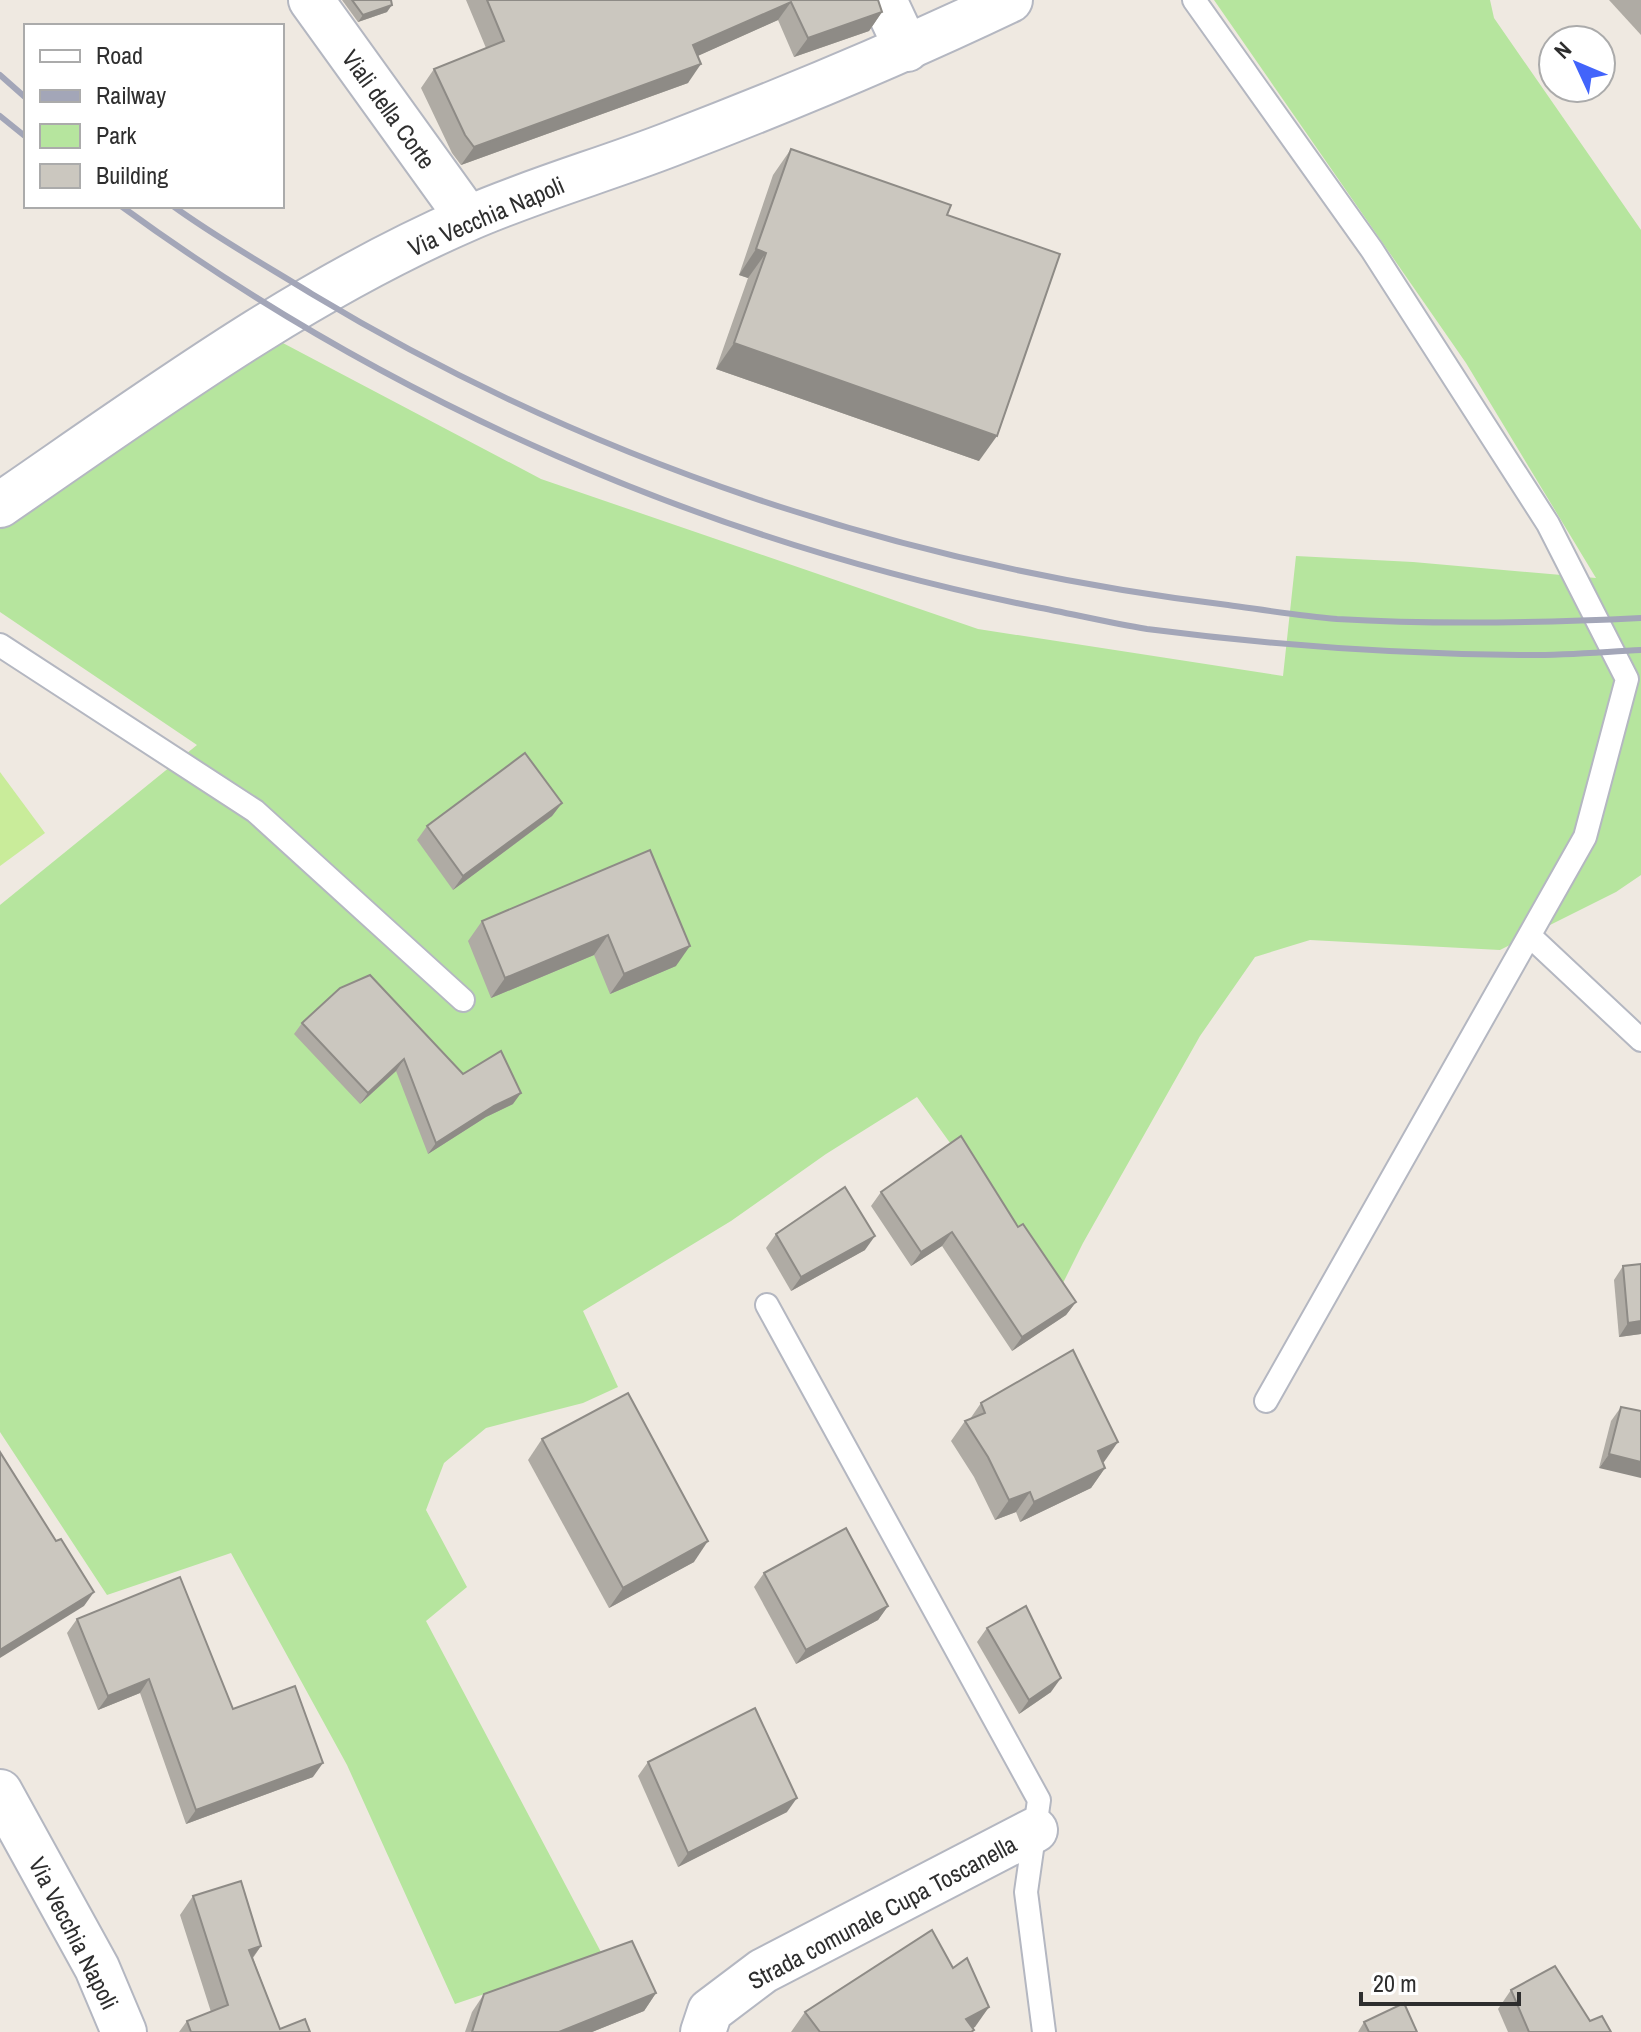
<svg xmlns="http://www.w3.org/2000/svg" width="1641" height="2032" font-family="'Archivo Narrow',sans-serif">
  <style>
    .green { fill: #b6e59e }
    .pitch { fill: #c9ec9a }
    .lines { fill: none; stroke-linecap: round; stroke-linejoin: round }
    .service-casing { stroke: #b4b7c1; stroke-width: 26 }
    .minor-casing { stroke: #b4b7c1; stroke-width: 48 }
    .service { stroke: #fff; stroke-width: 22 }
    .minor { stroke: #fff; stroke-width: 44 }
    .rail { stroke: #a3a6b8; stroke-width: 6 }
    .wall { fill: #afaba4 }
    .shaded-wall { fill: #8e8b86 }
    .building { fill: #cbc7bf; stroke: #8e8b86; stroke-width: 2 }
    .labels { text-anchor: middle; dominant-baseline: central; stroke-width: 6; stroke-linejoin: round; paint-order: stroke }
    .street-label { font-size: 24px; fill: #2e2e2e; stroke: #fff }
  </style>
  <rect width="100%" height="100%" fill="#efe9e1"/>
  <polygon class="green" points="1214,0 1490,0 1494,18 1641,230 1641,875 1616,892 1500,950 1310,940 1255,957 1200,1036 1083,1243 1058,1293 917,1097 826,1154 731,1221 583,1311 618,1387 583,1403 486,1428 444,1463 426,1510 467,1587 426,1621 602,1954 455,2004 347,1765 231,1553 107,1595 0,1432 0,905 197,745 0,612 0,528 158,418 281,342 541,479 978,629 1283,676 1296,556 1413,562 1596,578 1466,363"/>
  <polygon class="pitch" points="0,772 45,833 0,866"/>
  <g class="lines">
    <defs>
      <g id="service">
        <polyline points="1194,0 1372,250 1548,524 1627,679 1585,837 1266,1401"/>
        <polyline points="0,645 255,811 463,1000"/>
        <polyline points="1530,936 1641,1040"/>
        <polyline points="767,1305 1039,1800 1026,1892 1044,2032"/>
      </g>
      <g id="minor">
        <polyline points="311,0 468,218"/>
        <polyline points="884,0 907,49"/>
        <path d="M0,505C150,402 299,292 467,219C533,190 604,170 671,144C786,100 899,53 1010,0"/>
        <polyline points="0,1792 97,1968 124,2032"/>
        <polyline points="703,2032 710,2011 763,1971 1035,1830"/>
      </g>
    </defs>
    <use href="#service" class="service-casing"/>
    <use href="#minor" class="minor-casing"/>
    <use href="#service" class="service"/>
    <use href="#minor" class="minor"/>
    <g class="rail">
      <polyline points="0,75 26,98"/>
      <polyline points="0,116 26,137"/>
      <path d="M121,206C392,404 707,541 1036,607C1073,614 1110,623 1147,629C1271,645 1395,654 1519,655C1560,656 1601,652 1641,650"/>
      <path d="M173,206C217,238 265,265 312,294C591,462 904,566 1228,605C1264,610 1301,616 1337,619C1438,625 1540,623 1641,618"/>
    </g>
  </g>
  <g class="wall">
    <polygon points="342,0 391,0 387,12 358,22"/>
    <polygon points="466,0 878,0 882,12 869,31 794,57 778,20 697,56 688,83 461,165 452,153 421,88 434,69 486,48"/>
    <polygon points="1609,0 1641,0 1641,35"/>
    <polygon points="791,149 947,215 979,461 716,369 748,278 739,275 773,175"/>
    <polygon points="562,803 552,816 453,890 417,840 427,826"/>
    <polygon points="650,850 676,966 610,994 594,955 491,998 468,941 482,921"/>
    <polygon points="302,1023 463,1074 513,1104 486,1117 428,1154 396,1071 360,1104 294,1034"/>
    <polygon points="881,1192 1018,1227 1076,1302 1066,1315 1012,1351 942,1246 911,1266 871,1206"/>
    <polygon points="776,1234 865,1250 791,1291 766,1248"/>
    <polygon points="1641,1264 1641,1334 1619,1337 1614,1280 1623,1266"/>
    <polygon points="981,1403 1104,1462 1103,1462 1105,1468 1091,1488 1020,1522 1016,1512 995,1520 974,1477 951,1441 965,1421 970,1419"/>
    <polygon points="1621,1407 1641,1411 1599,1468 1611,1421"/>
    <polygon points="542,1439 694,1562 609,1608 528,1460"/>
    <polygon points="764,1573 888,1606 878,1620 796,1664 754,1587"/>
    <polygon points="77,1619 233,1709 313,1777 186,1824 140,1693 98,1710 67,1633"/>
    <polygon points="987,1628 1051,1692 1019,1714 977,1642"/>
    <polygon points="648,1762 787,1812 678,1867 638,1776"/>
    <polygon points="193,1896 261,1946 253,1958 280,2029 310,2032 179,2032 187,2021 211,2012 180,1915"/>
    <polygon points="953,1968 989,2007 973,2028 973,2032 791,2032 805,2012"/>
    <polygon points="1511,1990 1590,2021 1611,2032 1508,2032 1498,2009"/>
    <polygon points="656,1993 644,2011 592,2032 465,2032 472,2012 484,1994"/>
    <polygon points="1364,2022 1417,2032 1358,2032"/>
  </g>
  <g class="shaded-wall">
    <polygon points="791,2 778,20 680,64 693,45"/>
    <polygon points="392,5 387,12 358,22 363,15"/>
    <polygon points="882,12 869,31 794,57 808,38"/>
    <polygon points="701,64 688,83 461,165 474,147"/>
    <polygon points="756,249 766,253 748,278 739,275"/>
    <polygon points="734,343 997,436 979,461 716,369"/>
    <polygon points="562,803 552,816 453,890 463,876"/>
    <polygon points="608,935 594,955 491,998 505,978"/>
    <polygon points="690,946 676,966 610,994 624,974"/>
    <polygon points="404,1059 396,1071 360,1104 368,1093"/>
    <polygon points="521,1093 513,1104 486,1117 428,1154 436,1143 494,1106"/>
    <polygon points="952,1232 942,1246 911,1266 921,1252"/>
    <polygon points="875,1236 865,1250 791,1291 801,1277"/>
    <polygon points="1076,1302 1066,1315 1012,1351 1022,1337"/>
    <polygon points="1641,1321 1641,1334 1619,1337 1628,1323"/>
    <polygon points="1118,1442 1104,1462 1084,1471 1098,1451"/>
    <polygon points="1609,1454 1641,1462 1641,1478 1599,1468"/>
    <polygon points="1105,1468 1091,1488 1020,1522 1034,1502"/>
    <polygon points="1030,1492 1016,1512 995,1520 1009,1500"/>
    <polygon points="708,1541 694,1562 609,1608 623,1588"/>
    <polygon points="94,1592 84,1606 0,1658 0,1650"/>
    <polygon points="888,1606 878,1620 796,1664 806,1650"/>
    <polygon points="1061,1678 1051,1692 1019,1714 1029,1700"/>
    <polygon points="149,1679 140,1693 98,1710 108,1696"/>
    <polygon points="323,1763 313,1777 186,1824 196,1810"/>
    <polygon points="797,1798 787,1812 678,1867 688,1853"/>
    <polygon points="261,1946 247,1965 249,1950"/>
    <polygon points="656,1993 644,2011 592,2032 559,2032"/>
    <polygon points="989,2007 975,2027 966,2032 966,2019"/>
  </g>
  <g class="building">
    <polygon points="352,0 391,0 392,5 363,15"/>
    <polygon points="487,0 878,0 882,12 808,38 791,2 693,45 701,64 474,147 465,135 434,69 504,41"/>
    <polygon points="791,149 951,205 947,215 1060,254 997,436 734,343 766,253 756,249"/>
    <polygon points="525,753 562,803 463,876 427,826"/>
    <polygon points="650,850 690,946 624,974 608,935 505,978 482,921"/>
    <polygon points="370,975 463,1074 501,1051 521,1093 494,1106 436,1143 404,1059 368,1093 302,1023 340,988"/>
    <polygon points="961,1136 1018,1227 1023,1224 1076,1302 1022,1337 952,1232 921,1252 881,1192"/>
    <polygon points="845,1187 875,1236 801,1277 776,1234"/>
    <polygon points="1641,1264 1641,1321 1628,1323 1623,1266"/>
    <polygon points="1073,1350 1118,1442 1098,1451 1105,1468 1034,1502 1030,1492 1009,1500 988,1457 965,1421 985,1413 981,1403"/>
    <polygon points="628,1393 708,1541 623,1588 542,1439"/>
    <polygon points="1621,1407 1641,1411 1641,1462 1609,1454"/>
    <polygon points="0,1452 56,1541 61,1539 94,1592 0,1650"/>
    <polygon points="846,1528 888,1606 806,1650 764,1573"/>
    <polygon points="180,1577 233,1709 295,1686 323,1763 196,1810 149,1679 108,1696 77,1619"/>
    <polygon points="1026,1606 1061,1678 1029,1700 987,1628"/>
    <polygon points="755,1708 797,1798 688,1853 648,1762"/>
    <polygon points="241,1881 261,1946 249,1950 280,2029 305,2019 310,2032 191,2032 187,2021 228,2005 193,1896"/>
    <polygon points="932,1930 953,1968 967,1958 989,2007 966,2019 974,2030 971,2032 820,2032 805,2012"/>
    <polygon points="632,1941 656,1993 559,2032 472,2032 484,1994"/>
    <polygon points="1555,1966 1590,2021 1602,2016 1611,2032 1529,2032 1511,1990"/>
    <polygon points="1404,2003 1417,2032 1369,2032 1364,2022"/>
  </g>
  <g class="labels">
    <g class="street-label">
      <text transform="translate(389 109) rotate(54)">Viali della Corte</text>
      <text transform="translate(486 216) rotate(-23)">Via Vecchia Napoli</text>
      <text transform="translate(882 1912) rotate(-28)">Strada comunale Cupa Toscanella</text>
      <text transform="translate(74 1933) rotate(63)">Via Vecchia Napoli</text>
    </g>
  </g>
  <rect x="24" y="24" width="260" height="184" fill="#ffffff" stroke="#ababab" stroke-width="2"/>
  <rect x="40" y="50" width="40" height="12" fill="#ffffff" stroke="#ababab" stroke-width="2"/>
  <text x="96" y="64" font-size="24" fill="#2e2e2e">Road</text>
  <rect x="40" y="90" width="40" height="12" fill="#a3a6b8" stroke="#ababab" stroke-width="2"/>
  <text x="96" y="104" font-size="24" fill="#2e2e2e">Railway</text>
  <rect x="40" y="124" width="40" height="24" fill="#b6e59e" stroke="#ababab" stroke-width="2"/>
  <text x="96" y="144" font-size="24" fill="#2e2e2e">Park</text>
  <rect x="40" y="164" width="40" height="24" fill="#cbc7bf" stroke="#ababab" stroke-width="2"/>
  <text x="96" y="184" font-size="24" fill="#2e2e2e">Building</text>
  <g transform="translate(1577 64) rotate(314)"><circle r="38" fill="#ffffff" stroke="#ababab" stroke-width="2"/>
  <path d="M0-6L14 30L0 20L-14 30Z" fill="#4264fb"/>
  <text y="-12" font-size="22" font-weight="bold" text-anchor="middle" fill="#2e2e2e">N</text>
  </g>
  <path d="M1361 1992v12h158v-12" fill="none" stroke="#2e2e2e" stroke-width="4"/>
  <text x="1373" y="1992" font-size="24" fill="#2e2e2e" stroke="#ffffff" stroke-width="6" paint-order="stroke">20 m</text>
</svg>
